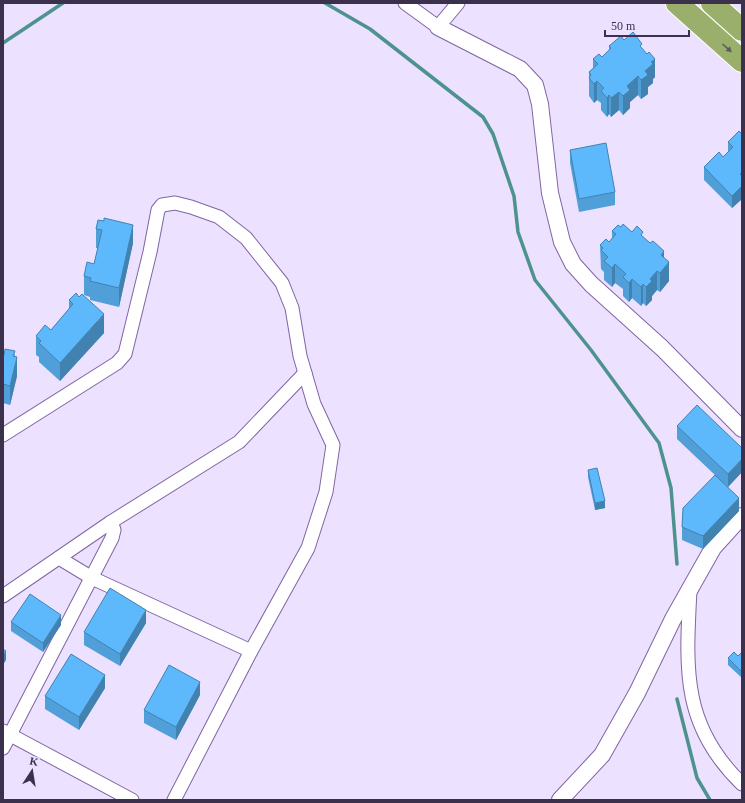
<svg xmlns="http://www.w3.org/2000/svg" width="745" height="803" font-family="'Times New Roman',serif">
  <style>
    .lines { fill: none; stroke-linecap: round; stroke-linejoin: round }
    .stream { stroke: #4e9290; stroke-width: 3.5 }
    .minor-casing { stroke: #8065a4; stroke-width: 15 }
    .tertiary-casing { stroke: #8065a4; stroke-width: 18 }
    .motorway-casing { stroke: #fff; stroke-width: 24 }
    .minor { stroke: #fff; stroke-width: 13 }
    .tertiary { stroke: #fff; stroke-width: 16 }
    .motorway { stroke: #99af6b; stroke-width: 22 }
    .wall { fill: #519fd9 }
    .shaded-wall { fill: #4282b0 }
    .building { fill: #5eb9fc; stroke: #4282b0 }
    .oneway { fill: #5d5d57 }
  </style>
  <rect width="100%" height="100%" fill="#ece1fe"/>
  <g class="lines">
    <g class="stream">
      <polyline points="325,3 370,29 483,117 493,134 514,196 518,232 535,280 591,350 659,443 671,488 677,564"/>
      <polyline points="3,43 63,3"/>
      <polyline points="677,699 697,778 710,800"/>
    </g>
    <defs>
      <g id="minor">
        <polyline points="405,3 438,27 458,3"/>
        <polyline points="3,435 117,363 125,354 150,252 158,210 162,205 175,203 191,207 219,217 246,238 282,283 292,308 300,356 314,404 333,445 326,492 308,548 251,651 174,800"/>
        <polyline points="59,558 92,578 251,651"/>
        <path d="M690,590C686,668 681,725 742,784"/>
        <polyline points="3,596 111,522 239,442 305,373"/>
        <polyline points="3,731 132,800"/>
        <polyline points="3,748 112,538 114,530 111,522"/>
      </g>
      <g id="tertiary">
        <polyline points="438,27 520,69 535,85 540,104 550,193 562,242 573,264 591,284 662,348 742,429"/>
        <polyline points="560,800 602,755 637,693 673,619 713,548 742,516"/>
      </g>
      <g id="motorway">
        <polyline points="677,3 742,61"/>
        <polyline points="712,3 742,30"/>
      </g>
    </defs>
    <use href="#minor" class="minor-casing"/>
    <use href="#tertiary" class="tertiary-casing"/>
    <use href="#motorway" class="motorway-casing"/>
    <use href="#minor" class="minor"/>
    <use href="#tertiary" class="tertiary"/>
    <use href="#motorway" class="motorway"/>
  </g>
  <g class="wall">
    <polygon points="624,40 642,49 655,77 653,79 653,83 648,87 648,94 641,99 638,95 630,102 630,108 623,115 619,110 611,117 609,114 607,117 601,110 601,103 597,100 594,103 589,96 589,72 593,69 593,59 602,57 609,50 609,46"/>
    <polygon points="742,134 742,199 732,208 704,180 704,167 723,157 728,152 728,142"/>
    <polygon points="570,150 615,192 615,205 579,212 570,163"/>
    <polygon points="98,220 133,243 119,307 90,300 90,297 84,295 84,276 94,264 98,248 96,248 96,229"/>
    <polygon points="621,227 643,237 664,258 669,281 660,292 657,290 652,296 652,300 646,306 643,303 641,306 632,298 629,302 623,296 623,289 615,283 612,287 604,280 604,272 601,269 600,245 609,242 612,238 612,231"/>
    <polygon points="69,300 104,333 60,381 39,362 39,357 36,355 36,336 51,330 69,309"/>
    <polygon points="3,354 15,357 17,376 10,405 3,403"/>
    <polygon points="677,426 742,472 728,487 739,511 703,549 682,540 682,527 715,475 677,439"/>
    <polygon points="588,470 605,508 595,510 588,477"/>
    <polygon points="11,622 61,625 43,652 11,631"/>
    <polygon points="146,623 120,666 84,645 84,632"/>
    <polygon points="742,652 742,678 728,665 728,658 738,656"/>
    <polygon points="105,688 79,730 45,709 45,696"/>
    <polygon points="200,695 176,740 144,723 144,710"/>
  </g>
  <g class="shaded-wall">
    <polygon points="655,59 655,77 653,79 653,83 648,87 648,94 641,99 641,80 645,71 651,62"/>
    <polygon points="638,76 638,95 630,102 630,108 623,115 623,96 627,86"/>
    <polygon points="597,81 597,100 594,103 594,84"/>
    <polygon points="619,92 619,110 611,117 611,98"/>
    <polygon points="609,95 609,114 607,117 607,98"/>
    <polygon points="742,186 742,199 732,208 732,196"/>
    <polygon points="133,225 133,243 119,307 119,288"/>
    <polygon points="664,251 664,268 669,262 669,281 660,292 660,273 661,255"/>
    <polygon points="615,264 615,283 612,287 612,268"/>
    <polygon points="657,271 657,290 652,296 652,300 646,306 646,287 650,279"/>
    <polygon points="632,279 632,298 629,302 629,283"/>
    <polygon points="643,284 643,303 641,306 641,287"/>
    <polygon points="104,314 104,333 60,381 60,363"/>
    <polygon points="15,351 15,366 17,357 17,376 10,405 10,386"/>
    <polygon points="742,459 742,472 728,487 728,474"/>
    <polygon points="739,498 739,511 703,549 703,536"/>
    <polygon points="605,501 605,508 595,510 595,503"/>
    <polygon points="146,610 146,623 120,666 120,654"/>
    <polygon points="61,615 61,625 43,652 43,643"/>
    <polygon points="6,651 6,660 3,665 3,655"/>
    <polygon points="105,675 105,688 79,730 79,717"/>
    <polygon points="200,682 200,695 176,740 176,727"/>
  </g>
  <g class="building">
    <polygon points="633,32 642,44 640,46 647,54 649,52 655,59 651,62 653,64 645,71 648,75 641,80 638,76 627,86 630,90 623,96 619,92 611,98 609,95 607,98 601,91 604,88 597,81 594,84 589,78 591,75 589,72 598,64 593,59 599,54 602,57 611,48 609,46 621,36 624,40"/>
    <polygon points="739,131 742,134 742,172 740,174 742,176 742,186 732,196 704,167 719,152 723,157 733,147 728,142"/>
    <polygon points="606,143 615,192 579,199 570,150"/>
    <polygon points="104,218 133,225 119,288 90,281 91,278 84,276 87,262 94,264 102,230 96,229 98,220 104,221"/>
    <polygon points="623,224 632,232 637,226 643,232 641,235 650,243 653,241 664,251 661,255 669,262 660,273 657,271 650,279 652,281 646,287 643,284 641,287 632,279 629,283 623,277 626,274 615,264 612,268 604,261 608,257 601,250 603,248 600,245 606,239 609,242 616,234 612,231 618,225 621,227"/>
    <polygon points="76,293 79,297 82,294 104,314 60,363 39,343 41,341 36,336 45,325 51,330 73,304 69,300"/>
    <polygon points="5,349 15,351 13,356 17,357 10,386 3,384 3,354 4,355"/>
    <polygon points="697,405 742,448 742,459 728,474 677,426"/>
    <polygon points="597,468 605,501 595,503 588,470"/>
    <polygon points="715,475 739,498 703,536 682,527 683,508"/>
    <polygon points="110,588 146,610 120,654 84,632"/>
    <polygon points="30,594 61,615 43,643 11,622"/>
    <polygon points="3,649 6,651 3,655"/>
    <polygon points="734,652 738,656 742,652 742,672 728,658"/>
    <polygon points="71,654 105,675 79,717 45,696"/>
    <polygon points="169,665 200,682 176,727 144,710"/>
  </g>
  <defs><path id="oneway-solid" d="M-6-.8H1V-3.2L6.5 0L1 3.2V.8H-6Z"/></defs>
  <use class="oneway" href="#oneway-solid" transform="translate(727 48) rotate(42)"/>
  <rect width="745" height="803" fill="none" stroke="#3c314c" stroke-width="8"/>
  <g transform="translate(32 771) rotate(12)" stroke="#ece1fe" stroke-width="3" paint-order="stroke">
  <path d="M0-3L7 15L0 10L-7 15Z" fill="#3c314c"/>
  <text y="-6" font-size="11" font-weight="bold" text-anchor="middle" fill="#3c314c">K</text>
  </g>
  <path d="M605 30v6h84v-6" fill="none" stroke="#3c314c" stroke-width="2"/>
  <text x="611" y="30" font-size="12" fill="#3c314c" stroke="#ece1fe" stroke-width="3" paint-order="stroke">50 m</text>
</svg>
